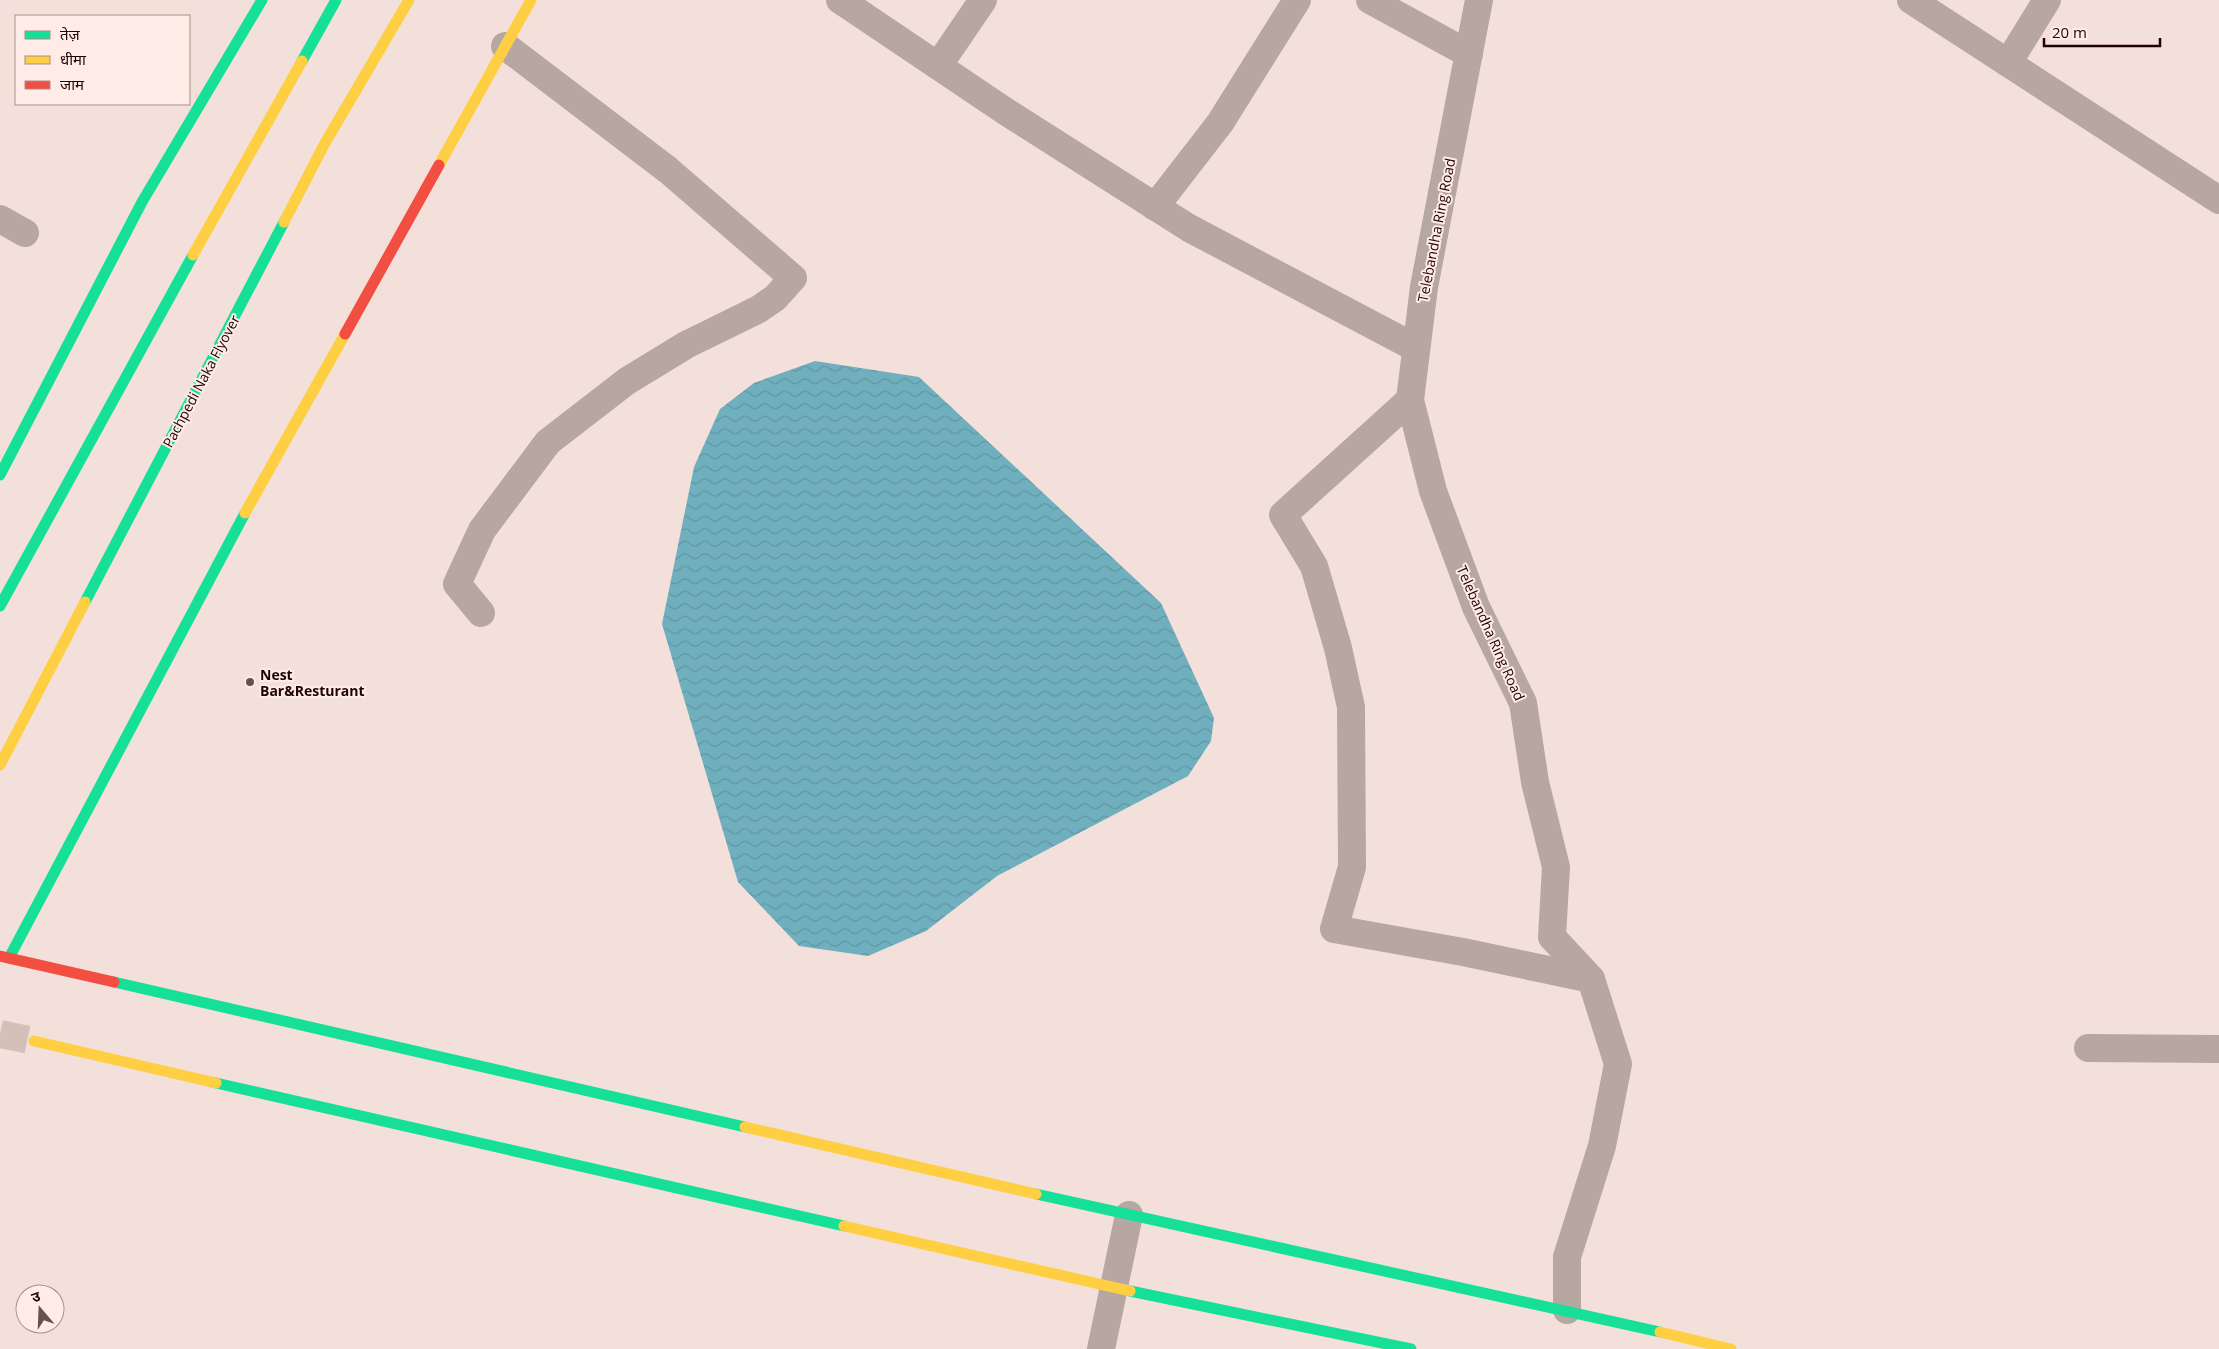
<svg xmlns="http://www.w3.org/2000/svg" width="2219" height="1349" font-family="'Open Sans','Noto Sans Devanagari',sans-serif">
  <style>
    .water { fill: url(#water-waves) }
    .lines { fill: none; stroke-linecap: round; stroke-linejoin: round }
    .highway-tunnel { stroke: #d4bfb9; stroke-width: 28; stroke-dasharray: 28 14; stroke-linecap: butt }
    .street { stroke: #b6a7a3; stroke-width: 28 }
    .fast { stroke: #16e098; stroke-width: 11 }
    .slow { stroke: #ffcf43; stroke-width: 11 }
    .jam { stroke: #f24e42; stroke-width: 11 }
    .poi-dot { fill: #6a504c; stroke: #ffece6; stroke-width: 2 }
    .labels { text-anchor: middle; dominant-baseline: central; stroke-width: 4; stroke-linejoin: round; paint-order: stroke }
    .street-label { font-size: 14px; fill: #200300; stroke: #ffece6 }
    .poi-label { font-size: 14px; font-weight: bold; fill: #200300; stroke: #ffece6; text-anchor: start }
  </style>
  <defs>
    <pattern id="water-waves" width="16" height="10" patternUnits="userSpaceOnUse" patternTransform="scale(1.25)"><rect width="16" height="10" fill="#70b0be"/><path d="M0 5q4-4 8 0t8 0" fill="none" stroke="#6196a2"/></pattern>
  </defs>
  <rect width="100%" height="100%" fill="#f4e0da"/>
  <polygon class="water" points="815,361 919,377 1161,603 1214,718 1211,741 1188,776 997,876 926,931 868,956 799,946 738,882 662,624 694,467 720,409 754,383"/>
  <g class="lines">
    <polyline class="highway-tunnel" points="0,1034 34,1041"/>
    <g class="street">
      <polyline points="840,0 1005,111 1189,228 1416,348"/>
      <polyline points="1370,0 1469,54"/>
      <polyline points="1479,0 1424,287 1410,400 1433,491 1476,607 1523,703 1535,782 1556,867 1552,937 1591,979 1618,1064 1602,1146 1567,1257 1567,1310"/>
      <polyline points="1911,0 2219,200"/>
      <polyline points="2008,63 2047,0"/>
      <polyline points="938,66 983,0"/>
      <polyline points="1155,207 1220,123 1297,0"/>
      <polyline points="0,219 25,233"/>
      <polyline points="1410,400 1283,515 1314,566 1338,648 1351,707 1352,867 1334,929 1463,952 1591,979"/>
      <polyline points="481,613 457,584 482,530 548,442 627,381 686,345 759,309 775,298 793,278 668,170 505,46"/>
      <polyline points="2088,1048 2219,1049"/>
      <polyline points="1101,1349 1129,1215"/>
    </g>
    <g class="fast">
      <polyline points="302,61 336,0"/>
      <polyline points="0,475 142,202 262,0"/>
      <polyline points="85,602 284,222"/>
      <polyline points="0,606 193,255"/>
      <polyline points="9,958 245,513"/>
      <polyline points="114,982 745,1127"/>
      <polyline points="216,1083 844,1226"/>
      <polyline points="1036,1194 1660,1332"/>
      <polyline points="1130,1291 1411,1349"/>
    </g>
    <g class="slow">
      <polyline points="439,165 531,0"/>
      <polyline points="284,222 325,143 409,0"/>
      <polyline points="193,255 302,61"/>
      <polyline points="245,513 345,334"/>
      <polyline points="0,765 85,602"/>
      <polyline points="34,1041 216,1083"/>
      <polyline points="745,1127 1036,1194"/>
      <polyline points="844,1226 1130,1291"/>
      <polyline points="1660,1332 1731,1349"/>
    </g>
    <g class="jam">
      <polyline points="345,334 439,165"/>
      <polyline points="0,956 114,982"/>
    </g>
  </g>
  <circle class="poi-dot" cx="250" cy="682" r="5"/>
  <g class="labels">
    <g class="street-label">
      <text transform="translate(1436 230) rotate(-79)">Telebandha Ring Road</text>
      <text transform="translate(201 381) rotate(-62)">Pachpedi Naka Flyover</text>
      <text transform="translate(1491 633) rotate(66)">Telebandha Ring Road</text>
    </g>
    <g class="poi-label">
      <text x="260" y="674">Nest<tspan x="260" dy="16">Bar&amp;Resturant</tspan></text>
    </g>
  </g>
  <rect x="15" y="15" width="175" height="90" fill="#ffece6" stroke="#a68f8a"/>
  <rect x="25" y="31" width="25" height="8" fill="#16e098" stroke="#a68f8a"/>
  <text x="60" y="40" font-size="15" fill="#200300">तेज़</text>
  <rect x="25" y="56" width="25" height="8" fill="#ffcf43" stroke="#a68f8a"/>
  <text x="60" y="65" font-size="15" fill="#200300">धीमा</text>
  <rect x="25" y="81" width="25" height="8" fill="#f24e42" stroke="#a68f8a"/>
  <text x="60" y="90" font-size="15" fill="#200300">जाम</text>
  <g transform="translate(40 1309) rotate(341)"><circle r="24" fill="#ffece6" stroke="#a68f8a"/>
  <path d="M0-4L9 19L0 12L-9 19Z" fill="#6a504c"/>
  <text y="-8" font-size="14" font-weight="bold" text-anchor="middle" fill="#200300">उ</text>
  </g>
  <path d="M2044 38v8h116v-8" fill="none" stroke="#200300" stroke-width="2.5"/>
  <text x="2052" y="38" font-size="15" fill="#200300" stroke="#ffece6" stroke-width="4" paint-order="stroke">20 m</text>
</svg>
